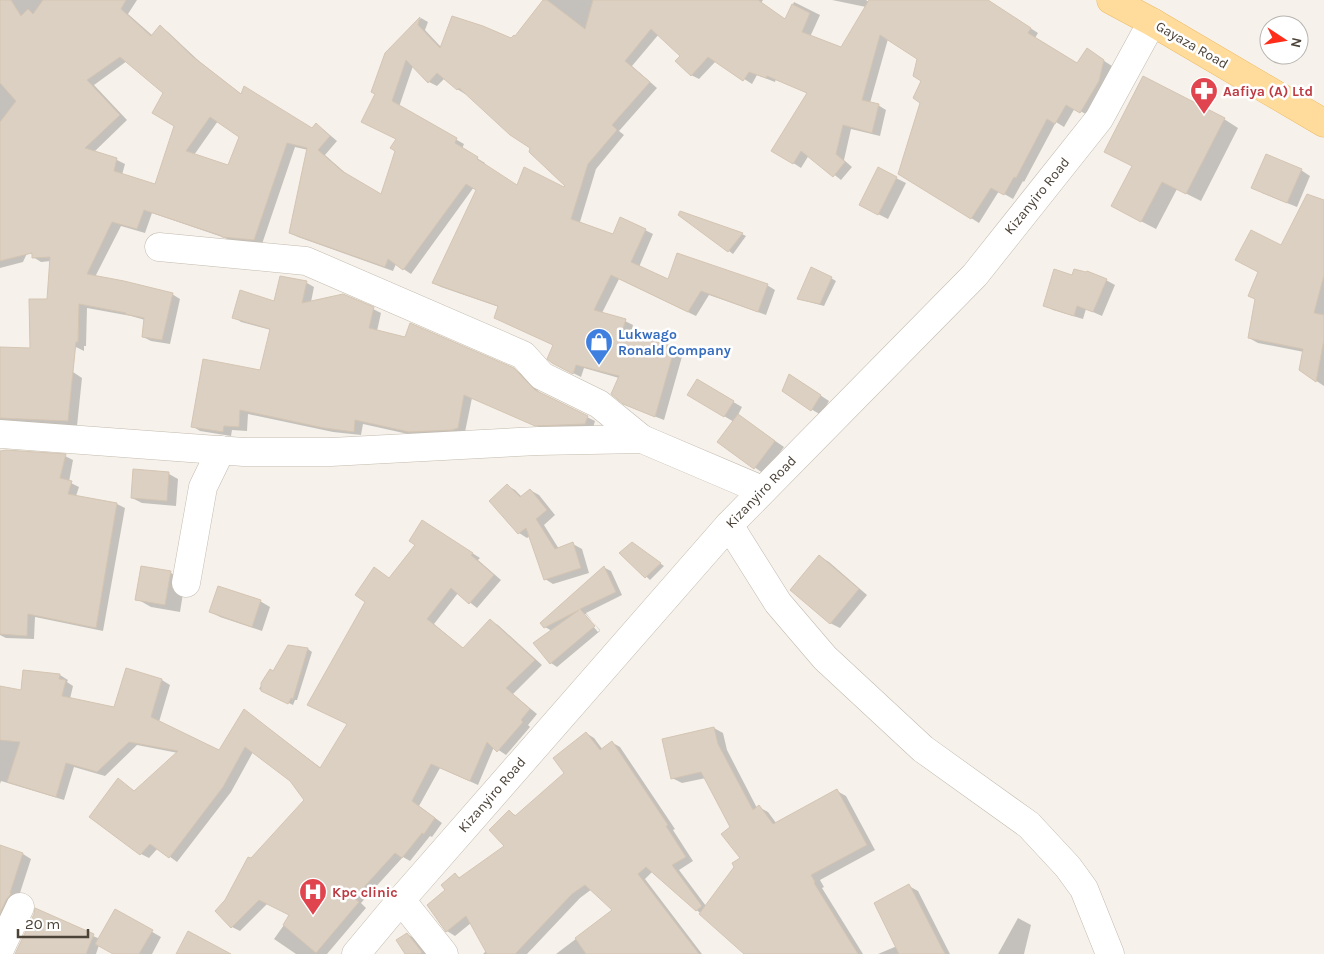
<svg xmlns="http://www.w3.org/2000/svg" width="1324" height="954" font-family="Karla,sans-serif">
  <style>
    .shadow { fill: #0003; fill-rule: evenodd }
    .building { fill: #dcd0c3; stroke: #d5c5b2; fill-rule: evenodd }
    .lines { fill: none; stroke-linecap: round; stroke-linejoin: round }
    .minor-casing { stroke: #c3baad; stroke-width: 29 }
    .major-casing { stroke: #edba63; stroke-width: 29 }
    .minor { stroke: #fff; stroke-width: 28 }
    .major { stroke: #ffdc9c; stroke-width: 28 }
    .labels { text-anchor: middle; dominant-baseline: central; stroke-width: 5; stroke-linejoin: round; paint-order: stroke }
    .street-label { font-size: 14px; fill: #4c4338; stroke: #fff }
    .health-label { font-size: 14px; font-weight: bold; fill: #be3a42; stroke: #fff; text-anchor: start }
    .shop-label { font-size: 14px; font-weight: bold; fill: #366cbe; stroke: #fff; text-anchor: start }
  </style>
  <rect width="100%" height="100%" fill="#f6f2eb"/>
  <g class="shadow">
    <path d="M0,0H137L128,14L153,36L161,27L168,32L200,62L242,95L312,130L316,125L324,130L337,141L325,155L350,177L382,196L397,151L398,139L376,94L386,53L421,18L428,22L425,30L441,47L511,39L515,37L545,0H763L761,3L786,20L794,2L820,15L810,37L841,49L866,7L832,0H866L872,4L875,0H987L1038,33L1035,38L1078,64L1095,55L1112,66L1107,86L1089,116L1075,108L1064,127L1056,122L1024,182L1023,181L1013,199L999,191L979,223L971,218L921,102L923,81L919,58L888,39L870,103L878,105L886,110L880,136L851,129L844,160L852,167L841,180L809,155L801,168L773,150L808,93L776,79L775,82L757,75L752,84L716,61L699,79L691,75L681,56L659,34L632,66L657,88L619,131L624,135L596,169L580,222L613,236L645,230L653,234L639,267L669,280L767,285L775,290L766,315L709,295L696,316L619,279L602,313L625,321L633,325L630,336L675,348L683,353L664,420L633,408L619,378L584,368L581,377L561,367L554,345L499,307L441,287L433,283L477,189L474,187L411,274L396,264L393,271L298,237L290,233L308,150L295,147L262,244L231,241L225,238L152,213L145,233L121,226L95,277L172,294L180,299L170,344L151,341L143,337L145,320L131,316L87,308L86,346H84V351L39,329L48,300L51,261L41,262L33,257V255L30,253V247L23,262L0,268ZM127,61L165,93L176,125L156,186L122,175L125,164L117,160L94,152L127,120L94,85ZM413,66L429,82L437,86L445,78L457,89L465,94L466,93L531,148L567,186L564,189L518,187L484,165L485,163L462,149L464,144L399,107ZM218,121L241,137L229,167L194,155Z"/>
    <polygon points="1224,119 1238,128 1201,201 1177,189 1156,229 1127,214"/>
    <polygon points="1301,170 1310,176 1297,207 1262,193"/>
    <polygon points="896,178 906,183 888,219 870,210"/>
    <polygon points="1324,201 1324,386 1300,370 1304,352 1258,343 1249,338 1282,247"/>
    <polygon points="681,213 742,234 746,236 733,254 680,215"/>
    <polygon points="1073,277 1106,280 1115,285 1102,316 1086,309 1083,319 1053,310 1044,305"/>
    <polygon points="831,278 836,281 824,306 798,299"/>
    <polygon points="307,283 314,287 311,302 373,309 381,313 377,331 513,369 522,374 541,394 595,421 593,428 544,429 472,398 465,432 417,436 363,424 361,435 333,432 248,414 247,431 232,430 231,436 200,431 192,426 261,371 271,330 241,322 234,317 275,302"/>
    <polygon points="0,348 73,372 82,378 77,426 0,421"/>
    <polygon points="697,381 742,407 738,415 784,447 764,474 719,442 734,422 689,395"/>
    <polygon points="799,381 829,401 821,415 811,409"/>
    <polygon points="0,452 65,456 73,460 69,482 79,487 76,496 117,504 125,508 103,631 35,617 34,639 6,638 0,635"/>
    <polygon points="169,474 178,479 176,506 142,503 132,498"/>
    <polygon points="507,485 515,490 522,497 530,490 539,495 555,515 544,525 559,549 573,544 582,549 589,573 553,584 545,579 530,536 527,538 519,533 490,501"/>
    <polygon points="430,526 480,558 478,560 501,580 477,608 458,593 434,624 464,649 490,621 498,625 542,665 513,694 537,714 528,725 530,727 506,755 494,747 478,785 440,768 419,806 442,823 432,837 430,836 410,861 403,857 361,903 366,908 327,954 296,954 274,939 291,915 268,903 240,931 232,927 216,911 226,901 251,860 306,800 291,781 253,752 231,792 177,862 158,848 149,858 141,854 126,785 135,792 178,753 137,745 105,776 74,767 64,800 1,781 0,784 0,687 22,691 24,671 60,675 68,680 67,682 73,686 70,699 115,709 127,670 162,680 170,685 159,722 219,752 245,711 321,768 349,724 308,705 389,579"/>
    <polygon points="636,546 664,566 650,580 621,553"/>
    <polygon points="819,556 829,562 867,595 840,628 830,623"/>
    <polygon points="142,568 171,573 185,581 180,612 151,607 137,599"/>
    <path d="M605,568L611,571L622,595L586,613L600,631L557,667L551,663L552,631L545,627ZM583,614H586L600,630L598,632Z"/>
    <polygon points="260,601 270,607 262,631 220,617 211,612"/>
    <polygon points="289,646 308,649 312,652 297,700 295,700 293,705 259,689 270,671 273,673"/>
    <polygon points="714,728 723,733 727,750 757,808 759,807 768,812 777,824 837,791 846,796 875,850 820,880 824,887 822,888 863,954 746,954 653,871 645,879 702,954 556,954 614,910 592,889 580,898 527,954 483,954 486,951 471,923 455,936 447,931 429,905 447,890 455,875 461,878 506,846 510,812 517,816 566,773 586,733 594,738 603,750 613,743 620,747 675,829 673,830 693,861 679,870 706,906 741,859 732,828 706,778 682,783 672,778"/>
    <polygon points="0,846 23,854 31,859 18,899 0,934"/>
    <polygon points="909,886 918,891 950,954 878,954 897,946"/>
    <polygon points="116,911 161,937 152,954 115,954 99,945 96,954 16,954 93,936 100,939"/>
    <polygon points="1018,918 1031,925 1024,954 998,954"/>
    <polygon points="407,934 417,940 428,954 407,954"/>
  </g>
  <g class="building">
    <path d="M0,0H11L21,16L28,9L33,14L43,0H126L121,9L151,36L160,25L192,56L241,94L244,86L312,128L316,123L330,136L318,150L342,171L381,194L395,151L390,148L396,139L361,122L375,94L371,92L385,53L420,17L418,25L440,48L452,16L483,26L511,38L514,35L515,36L543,0H547L585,29L593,0H758L785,19L792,4L810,13L802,32L841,47L869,0H988L1031,28L1028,33L1077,63L1087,48L1104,60L1099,81L1080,113L1066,105L1055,124L1047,119L1016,178L1014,177L1004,195L991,188L971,219L898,174L920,103L913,98L921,81L913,76L917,59L880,35L862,100L879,104L872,133L843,125L836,154L845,162L833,177L801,151L793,164L771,151L807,93L767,76L766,78L749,72L743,81L708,57L691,76L675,61L680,56L651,29L625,61L650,82L612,125L617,130L588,164L571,219L613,234L620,217L646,229L631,262L668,279L677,253L768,284L758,312L701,291L688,312L611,275L594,310L626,319L622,332L675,347L655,417L623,404L611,394L619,376L576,365L573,374L552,363L547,359L553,345L494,318L498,306L432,283L476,190L466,184L403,270L388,259L385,267L289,233L307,148L287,143L254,240L222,237V236L144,210L137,229L112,222L87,274L124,281L173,293L162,340L142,337L144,318L125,314L126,313L79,304L78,342H76L68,421L0,418V347L30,348L29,299H47L50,257L32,258V253L0,261V122L16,101L0,83ZM120,57L163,93L152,113L174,126L155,184L114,171L117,158L85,148L120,115L87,80ZM406,60L428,83L437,73L457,90L459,88L510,135L530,148L529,152L565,186L564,187L524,167L517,185L477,159L478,157L455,143L457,138L392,101ZM210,117L239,137L228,165L186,151Z"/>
    <polygon points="1143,76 1225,118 1186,194 1162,182 1141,222 1111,206 1132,166 1104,152"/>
    <polygon points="1266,154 1302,169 1287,203 1251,188"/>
    <polygon points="878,167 897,177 878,215 859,205"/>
    <polygon points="1307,194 1324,200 1324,275 1314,313 1324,315 1324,339 1316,382 1299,370 1303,349 1248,338 1255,299 1248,296 1258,272 1235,260 1251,230 1281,245"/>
    <polygon points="680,211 743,233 728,252 678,215"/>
    <polygon points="811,267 832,277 820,304 797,299"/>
    <polygon points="1054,269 1072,275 1074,269 1086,272 1087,271 1107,279 1093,312 1077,306 1074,316 1043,306"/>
    <polygon points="280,276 307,281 302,303 343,294 374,307 369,328 405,337 410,323 514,368 535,390 588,416 585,424 535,426 464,395 458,428 452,430 409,432 355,420 354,432 324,428 240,410 239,427 224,426 223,432 191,427 203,359 260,370 270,329 232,318 240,290 274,301"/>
    <polygon points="789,374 821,395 811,411 782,391"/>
    <polygon points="697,379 734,401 724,417 687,395"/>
    <polygon points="738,414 775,441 754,469 717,442"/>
    <polygon points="6,450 66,454 60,478 72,481 68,494 117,503 96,628 28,614 27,636 0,634 0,451"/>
    <polygon points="133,469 169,472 167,501 131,498"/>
    <polygon points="507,484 520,497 530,489 547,510 536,519 555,549 573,542 581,568 544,580 526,528 518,534 489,501"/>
    <polygon points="422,520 473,553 471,555 494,575 469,604 451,588 427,619 463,648 490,619 535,660 506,688 530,709 521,720 523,722 497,752 487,742 470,781 431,764 412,801 435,818 424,834 422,833 402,858 395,853 354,898 359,902 316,953 283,925 289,915 259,900 231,928 215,911 225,900 248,857 251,858 304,800 290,781 245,747 223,787 169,858 150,844 140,855 89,817 118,778 134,791 178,751 129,742 97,772 66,763 56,797 7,782 20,742 0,740 0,686 21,690 23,670 60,674 59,679 66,680 62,696 114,707 126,668 162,679 151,717 219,750 244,709 320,768 347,724 307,705 365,602 355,595 374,567 389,578 415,545 409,541"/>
    <polygon points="632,542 661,563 645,578 619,553"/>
    <polygon points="819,555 859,589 830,624 790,590"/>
    <polygon points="141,566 171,571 165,605 135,600"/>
    <polygon points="604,566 616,592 580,609 595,626 550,664 533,643 579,610 544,628 540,623"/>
    <polygon points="218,586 261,600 252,627 209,612"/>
    <polygon points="288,645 308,648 293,699 291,698 288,704 261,691 261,683 270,669 273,671"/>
    <polygon points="714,727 718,744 753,810 759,805 773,824 837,789 867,845 811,875 815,882 814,883 858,954 744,954 699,914 734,867 732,863 740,858 721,834 730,827 701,772 671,779 662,739"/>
    <polygon points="586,732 600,750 612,741 668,825 666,826 686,857 672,865 702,906 696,911 646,867 638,874 699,954 586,954 575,938 612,910 585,885 572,894 515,954 487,954 466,916 446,932 427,905 445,890 441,885 455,873 459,878 504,846 489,830 509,810 515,816 564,773 553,758"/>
    <polygon points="0,845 23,853 10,893 11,894 6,900 0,913"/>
    <polygon points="909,884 945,954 899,954 874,903"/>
    <polygon points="35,908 94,934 86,954 15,954 34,914"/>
    <polygon points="115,909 153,930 139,954 113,954 95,944"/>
    <polygon points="188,931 231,954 176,954"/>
    <polygon points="407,933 422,952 420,954 405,954 396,940"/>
  </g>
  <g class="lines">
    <defs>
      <g id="minor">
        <polyline points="159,247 306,261 523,355 542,376 599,404 642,439"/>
        <polyline points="0,434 244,452 331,452 538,441 642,439 762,490"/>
        <polyline points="729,525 778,603 825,658 923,749 1029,825 1068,867 1084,889 1110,954"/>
        <polyline points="186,583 203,487 221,450"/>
        <polyline points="401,900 444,954"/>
        <polyline points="0,949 20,907"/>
        <polyline points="356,954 401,900 729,525 975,275 1099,119 1152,22"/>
      </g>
      <polyline id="major" points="1111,0 1152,22 1324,123"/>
    </defs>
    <use href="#minor" class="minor-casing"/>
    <use href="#major" class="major-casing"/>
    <use href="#minor" class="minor"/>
    <use href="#major" class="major"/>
  </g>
  <defs>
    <symbol id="pharmacy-pin" viewBox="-11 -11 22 30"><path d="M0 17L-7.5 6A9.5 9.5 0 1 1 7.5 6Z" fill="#e0444e" stroke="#fff"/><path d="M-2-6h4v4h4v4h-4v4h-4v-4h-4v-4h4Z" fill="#fff"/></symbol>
    <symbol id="shop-pin" viewBox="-11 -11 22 30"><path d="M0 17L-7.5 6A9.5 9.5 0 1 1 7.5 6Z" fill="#3f7fe0" stroke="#fff"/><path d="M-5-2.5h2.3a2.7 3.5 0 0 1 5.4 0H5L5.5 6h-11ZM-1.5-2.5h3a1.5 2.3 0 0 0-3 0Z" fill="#fff"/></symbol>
    <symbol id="hospital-pin" viewBox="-11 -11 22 30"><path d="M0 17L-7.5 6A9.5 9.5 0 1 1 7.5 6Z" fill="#e0444e" stroke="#fff"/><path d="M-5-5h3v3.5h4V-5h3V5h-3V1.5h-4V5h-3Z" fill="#fff"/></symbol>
  </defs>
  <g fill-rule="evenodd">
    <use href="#pharmacy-pin" x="1188" y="75" width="32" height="43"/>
    <use href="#shop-pin" x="583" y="326" width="32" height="43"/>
    <use href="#hospital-pin" x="297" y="876" width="32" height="43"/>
  </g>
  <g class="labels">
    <g class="street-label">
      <text transform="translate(1192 45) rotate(30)">Gayaza Road</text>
      <text transform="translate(1037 196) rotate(-51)">Kizanyiro Road</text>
      <text transform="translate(761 492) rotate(-46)">Kizanyiro Road</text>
      <text transform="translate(492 795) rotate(-49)">Kizanyiro Road</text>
    </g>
    <g class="health-label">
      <text x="1223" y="91">Aafiya (A) Ltd</text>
      <text x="332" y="892">Kpc clinic</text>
    </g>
    <g class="shop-label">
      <text x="618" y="334">Lukwago<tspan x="618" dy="16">Ronald Company</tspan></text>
    </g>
  </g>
  <g transform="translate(1284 40) rotate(102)"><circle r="24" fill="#ffffff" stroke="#b7b4af"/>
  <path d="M0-4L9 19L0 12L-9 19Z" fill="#ff2d1a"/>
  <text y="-8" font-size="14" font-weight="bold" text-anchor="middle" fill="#4c4338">N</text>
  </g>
  <path d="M18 929v8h70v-8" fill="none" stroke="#4c4338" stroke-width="2.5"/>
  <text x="25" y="929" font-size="15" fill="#4c4338" stroke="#ffffff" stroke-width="4" paint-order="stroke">20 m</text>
</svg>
